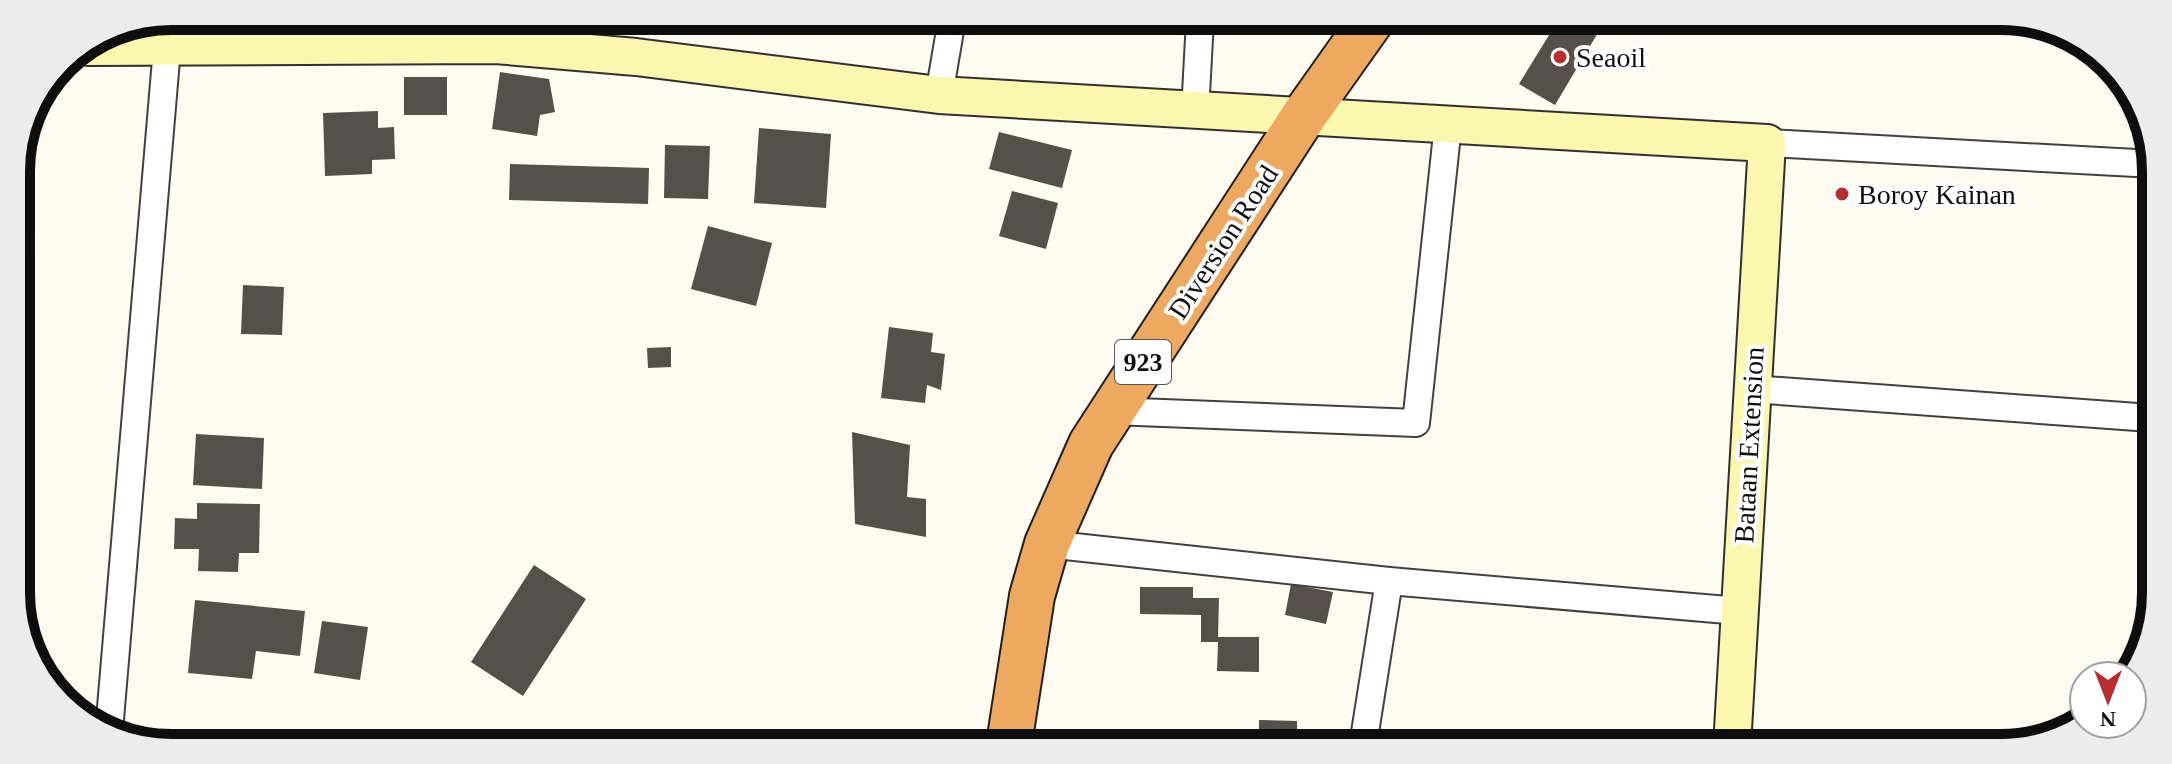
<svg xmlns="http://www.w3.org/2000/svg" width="2172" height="764" font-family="Georgia,serif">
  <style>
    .building { fill: #56504b }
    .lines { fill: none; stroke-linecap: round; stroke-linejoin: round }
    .street-casing { stroke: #414141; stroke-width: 30 }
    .secondary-casing { stroke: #303030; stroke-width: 40 }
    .highway-casing { stroke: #1f1f1f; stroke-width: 48 }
    .street { stroke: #fff; stroke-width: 26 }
    .secondary { stroke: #fbf7af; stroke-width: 36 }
    .highway { stroke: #eda95f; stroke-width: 44 }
    .poi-dot { fill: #b82e2d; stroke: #fff; stroke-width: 3 }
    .labels { text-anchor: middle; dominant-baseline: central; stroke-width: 8; stroke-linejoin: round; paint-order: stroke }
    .shield { fill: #fff; stroke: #565656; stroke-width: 2 }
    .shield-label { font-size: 26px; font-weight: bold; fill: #0e0e0e }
    .poi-label { font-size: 28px; fill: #0e0e0e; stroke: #fff; text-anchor: start }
    .street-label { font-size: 28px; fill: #0e0e0e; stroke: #fff }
    .rim { fill: none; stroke: #0e0e0e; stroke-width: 10 }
  </style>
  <rect width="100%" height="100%" fill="#fefcf0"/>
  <g class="building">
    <polygon points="1557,22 1585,22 1599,31 1555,105 1519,84"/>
    <polygon points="500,72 549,79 555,112 540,115 537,136 492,129"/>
    <rect x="404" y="77" width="43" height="38"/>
    <polygon points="378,111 378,128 394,127 395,159 372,160 372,174 325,176 323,113"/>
    <polygon points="759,128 831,134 826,208 754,203"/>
    <polygon points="999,132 1072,150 1062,188 989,169"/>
    <polygon points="665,145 710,146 708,199 664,198"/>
    <polygon points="510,164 649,168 648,204 509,200"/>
    <polygon points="1012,191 1058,203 1046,249 999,236"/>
    <polygon points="708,226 772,243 756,306 691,289"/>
    <polygon points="243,285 284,287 282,335 241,334"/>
    <polygon points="889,327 933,333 931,352 945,354 941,390 927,385 925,403 881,398"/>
    <polygon points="671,347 671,367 648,368 647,348"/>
    <polygon points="852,432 910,445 907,497 926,499 926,537 855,524"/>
    <polygon points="196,434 264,438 262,489 193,485"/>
    <polygon points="197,503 260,504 259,553 239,553 238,572 198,571 199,549 174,549 175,518 197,519"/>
    <polygon points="534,565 586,599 523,696 471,662"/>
    <polygon points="1291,584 1333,592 1326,624 1285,615"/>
    <polygon points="1140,587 1193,587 1193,598 1219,598 1218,637 1259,637 1259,672 1217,671 1218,642 1201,642 1201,615 1140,614"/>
    <polygon points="195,600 305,611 300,656 256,651 252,679 188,673"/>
    <polygon points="322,621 368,627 360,680 314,673"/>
    <polygon points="1259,720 1297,721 1297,745 1240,745 1241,739 1259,740"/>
  </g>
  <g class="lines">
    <defs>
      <g id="street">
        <polyline points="939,95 952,19"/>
        <polyline points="1195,112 1200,20"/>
        <polyline points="1767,143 2154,164"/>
        <polyline points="1752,389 2151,418"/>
        <polyline points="1112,411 1416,423 1448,125"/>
        <polyline points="1047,544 1389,581 1739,611"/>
        <polyline points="109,731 167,48"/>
        <polyline points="1363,745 1389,581"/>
      </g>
      <polyline id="secondary" points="88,47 495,45 636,57 939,95 1767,143 1732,747"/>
      <polyline id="highway" points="1009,744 1032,596 1047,544 1091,444 1303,117 1371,21"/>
    </defs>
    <use href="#street" class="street-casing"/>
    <use href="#secondary" class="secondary-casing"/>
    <use href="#highway" class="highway-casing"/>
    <use href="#street" class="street"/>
    <use href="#secondary" class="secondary"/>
    <use href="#highway" class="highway"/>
  </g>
  <g class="poi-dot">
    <circle cx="1560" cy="57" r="8"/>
    <circle cx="1842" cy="194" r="8"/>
  </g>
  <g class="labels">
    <rect class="shield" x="1115" y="340" width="56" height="44" rx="6"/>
    <g class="shield-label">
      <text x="1143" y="362">923</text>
    </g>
    <g class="poi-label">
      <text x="1576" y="57">Seaoil</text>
      <text x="1858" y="194">Boroy Kainan</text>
    </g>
    <g class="street-label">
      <text transform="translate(1223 242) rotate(-57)">Diversion Road</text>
      <text transform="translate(1749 445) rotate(-87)">Bataan Extension</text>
    </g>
  </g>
  <path d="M0 0H2172V764H0ZM171 30H2001A141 141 0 0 1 2142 171V593A141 141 0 0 1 2001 734H171A141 141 0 0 1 30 593V171A141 141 0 0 1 171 30Z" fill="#ececec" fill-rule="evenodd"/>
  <path class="rim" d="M171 30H2001A141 141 0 0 1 2142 171V593A141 141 0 0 1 2001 734H171A141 141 0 0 1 30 593V171A141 141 0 0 1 171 30Z"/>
  <g transform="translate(2108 700) rotate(180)"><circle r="38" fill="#ffffff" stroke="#9f9f9f" stroke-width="2"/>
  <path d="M0-6L14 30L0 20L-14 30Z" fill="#b82e2d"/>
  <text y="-12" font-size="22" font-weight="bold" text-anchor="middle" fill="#0e0e0e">N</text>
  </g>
</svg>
